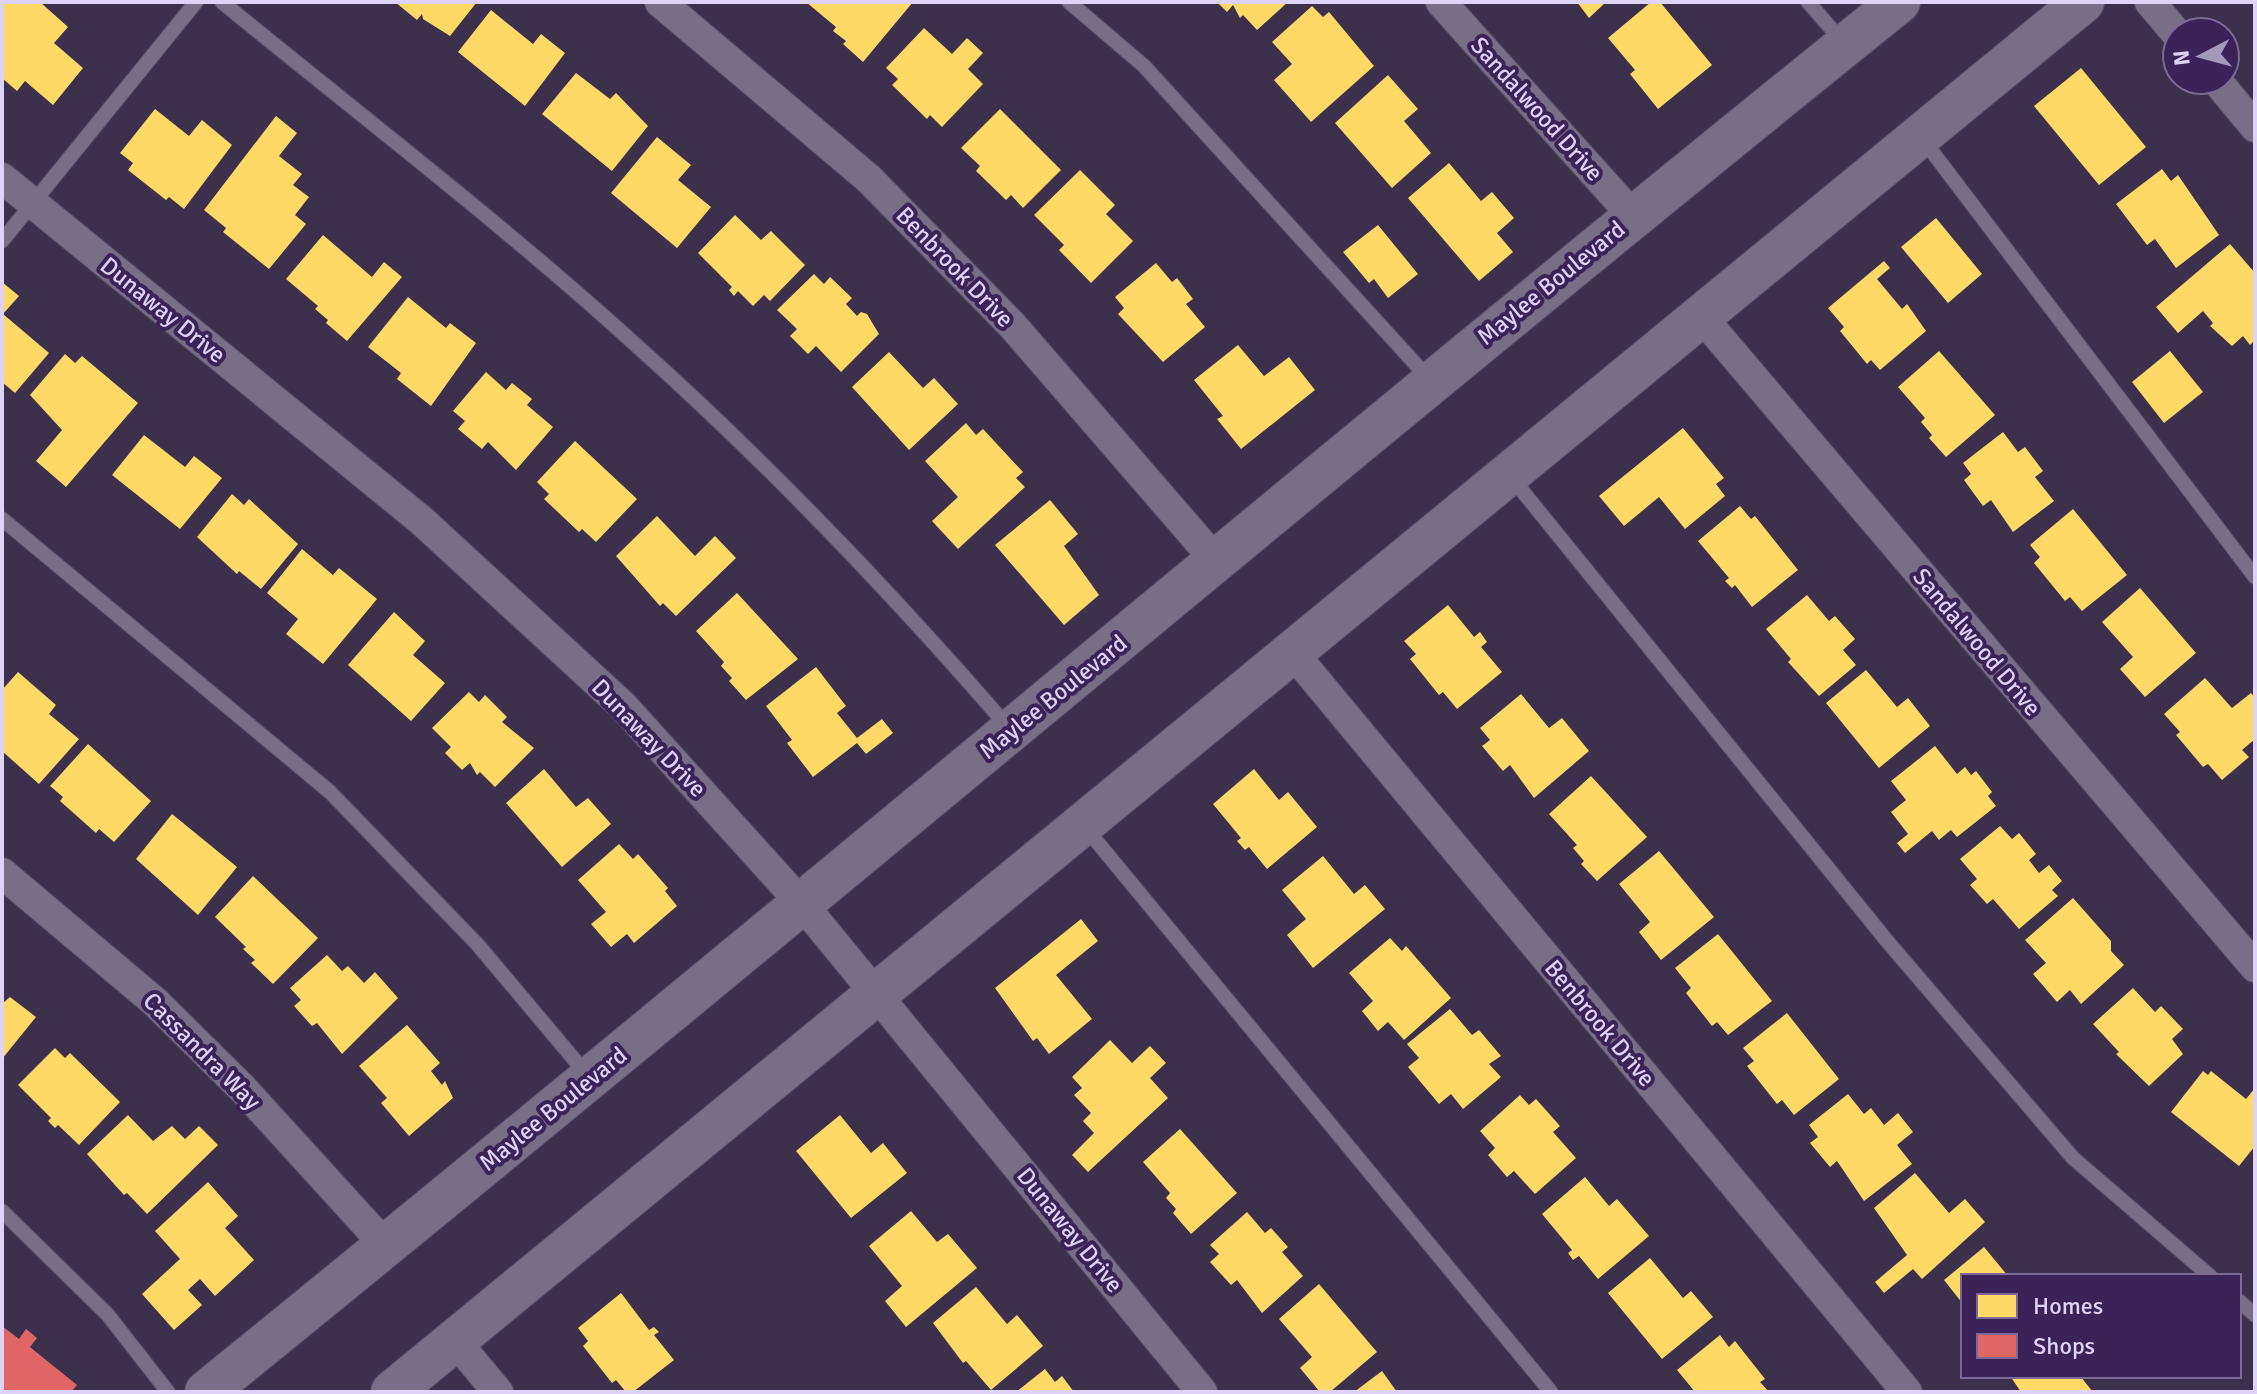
<svg xmlns="http://www.w3.org/2000/svg" width="2257" height="1394" font-family="Signika,sans-serif">
  <style>
    .homes { fill: #ffd966 }
    .shops { fill: #e06666 }
    .lines { fill: none; stroke-linecap: round; stroke-linejoin: round }
    .lane-casing { stroke: #584d68; stroke-width: 16 }
    .street-casing { stroke: #584d68; stroke-width: 32 }
    .secondary-casing { stroke: #584d68; stroke-width: 44 }
    .lane { stroke: #786e85; stroke-width: 14 }
    .street { stroke: #786e85; stroke-width: 30 }
    .secondary { stroke: #786e85; stroke-width: 42 }
    .labels { text-anchor: middle; dominant-baseline: central; stroke-width: 8; stroke-linejoin: round; paint-order: stroke }
    .street-label { font-size: 24px; fill: #ded2f5; stroke: #3b235a }
  </style>
  <rect width="100%" height="100%" fill="#3c304d"/>
  <g class="homes">
    <polygon points="2,2 40,2 68,27 54,43 83,68 53,105 25,81 17,91 2,78"/>
    <polygon points="395,2 477,2 450,36 423,19 422,14 417,20"/>
    <polygon points="806,2 913,2 863,62 843,44 846,41 833,31 836,27"/>
    <polygon points="1217,2 1288,2 1257,30 1243,15 1240,18 1233,5 1227,12"/>
    <polygon points="1577,2 1606,2 1589,18"/>
    <polygon points="1651,2 1660,2 1712,65 1658,109 1630,74 1635,70 1608,38"/>
    <polygon points="1312,6 1323,17 1329,12 1374,66 1311,122 1274,80 1292,64 1272,42"/>
    <polygon points="491,10 533,44 541,34 565,53 525,106 458,52"/>
    <polygon points="924,28 952,54 967,38 983,53 968,69 983,84 942,127 930,115 927,119 892,85 898,79 886,68"/>
    <polygon points="2081,68 2146,147 2099,185 2034,106"/>
    <polygon points="576,73 610,99 616,93 648,126 612,171 542,114"/>
    <polygon points="1388,75 1418,109 1404,121 1431,153 1392,188 1335,123"/>
    <polygon points="155,109 189,136 202,120 232,145 184,209 169,197 166,200 128,170 133,163 120,153"/>
    <polygon points="1000,109 1061,170 1023,208 1011,195 1006,200 976,171 980,166 961,148"/>
    <polygon points="276,116 297,133 279,156 302,174 293,185 309,197 295,215 306,224 269,269 223,232 226,228 204,210"/>
    <polygon points="657,137 691,165 678,180 711,207 677,248 611,193"/>
    <polygon points="1449,163 1481,201 1492,192 1514,218 1497,233 1513,252 1479,281 1408,198"/>
    <polygon points="2162,169 2171,181 2178,175 2219,235 2176,268 2155,239 2147,245 2116,204"/>
    <polygon points="1080,170 1115,205 1106,214 1133,241 1091,283 1059,250 1064,245 1034,215"/>
    <polygon points="735,215 761,240 771,231 805,265 770,301 764,295 753,306 738,291 734,296 729,290 732,287 698,253"/>
    <polygon points="1936,218 1982,274 1948,303 1901,247"/>
    <polygon points="1378,225 1418,274 1388,298 1374,279 1369,283 1343,252"/>
    <polygon points="323,235 372,277 384,262 402,277 347,341 326,323 328,320 315,309 318,306 286,279"/>
    <polygon points="2230,244 2255,273 2255,340 2250,345 2243,336 2232,346 2210,326 2213,323 2203,311 2178,333 2156,307"/>
    <polygon points="1884,261 1890,268 1877,279 1902,309 1907,304 1926,331 1880,370 1871,360 1867,364 1840,331 1844,327 1828,308"/>
    <polygon points="1156,263 1172,282 1177,278 1193,299 1186,304 1205,327 1163,362 1118,314 1124,308 1115,297"/>
    <polygon points="814,274 824,284 830,277 852,298 846,304 857,316 861,312 867,314 879,334 841,372 816,346 808,354 790,336 797,329 777,310"/>
    <polygon points="2,282 19,296 3,314 49,353 15,393 2,382"/>
    <polygon points="408,297 446,328 450,323 476,343 431,406 397,379 401,373 368,347"/>
    <polygon points="1238,345 1264,376 1289,357 1315,390 1241,449 1217,419 1223,416 1194,380"/>
    <polygon points="1939,351 1995,415 1946,457 1929,438 1932,435 1921,422 1925,418 1898,387"/>
    <polygon points="2170,351 2203,392 2164,423 2132,382"/>
    <polygon points="889,352 923,388 934,378 958,404 909,450 852,387"/>
    <polygon points="65,354 75,363 82,356 138,403 66,487 36,461 62,430 30,395"/>
    <polygon points="486,372 506,390 512,383 532,399 527,405 553,427 516,470 488,442 482,449 458,429 465,421 453,411"/>
    <polygon points="966,423 976,435 983,429 1023,472 1016,478 1025,487 958,549 932,521 958,497 925,461"/>
    <polygon points="1683,428 1724,478 1716,484 1725,496 1685,529 1659,497 1624,526 1599,496"/>
    <polygon points="2003,432 2018,452 2025,447 2043,471 2035,477 2054,501 2013,532 1991,500 1983,506 1964,480 1971,474 1963,463"/>
    <polygon points="144,435 185,467 194,456 222,478 180,529 112,475"/>
    <polygon points="575,441 637,499 596,542 582,529 579,532 544,499 549,494 537,482"/>
    <polygon points="232,494 244,505 249,499 298,544 261,589 239,571 237,574 197,537"/>
    <polygon points="1050,500 1078,534 1064,546 1099,595 1064,625 995,545"/>
    <polygon points="1740,506 1751,519 1755,516 1798,570 1752,607 1735,585 1732,588 1725,581 1729,578 1698,541"/>
    <polygon points="2073,509 2127,575 2082,611 2070,597 2065,601 2034,563 2040,557 2030,545"/>
    <polygon points="657,516 695,556 715,536 736,558 676,616 663,603 660,606 616,556"/>
    <polygon points="302,549 333,575 339,568 377,599 323,664 286,634 298,619 267,593"/>
    <polygon points="2140,588 2196,653 2145,697 2120,669 2133,657 2102,622"/>
    <polygon points="737,593 798,659 746,700 729,681 732,678 721,666 724,662 696,631"/>
    <polygon points="1807,595 1829,621 1835,616 1855,639 1843,650 1856,665 1819,696 1788,662 1791,659 1766,629"/>
    <polygon points="1448,605 1474,637 1480,632 1487,642 1481,647 1502,672 1457,709 1443,692 1439,695 1410,659 1416,654 1404,641"/>
    <polygon points="394,612 425,641 413,655 445,683 411,721 348,665"/>
    <polygon points="816,667 846,706 837,713 857,738 882,719 893,733 866,754 857,743 813,777 787,743 792,740 766,706"/>
    <polygon points="1866,670 1897,707 1908,698 1930,726 1879,768 1826,703"/>
    <polygon points="18,672 56,705 49,714 79,739 39,784 2,751 2,690"/>
    <polygon points="2205,678 2232,708 2251,693 2255,698 2255,739 2242,750 2249,757 2222,780 2208,764 2203,767 2176,735 2180,732 2164,714"/>
    <polygon points="469,692 479,702 485,695 507,717 502,722 534,748 495,787 480,772 477,775 470,763 462,770 445,753 451,747 432,728"/>
    <polygon points="1521,694 1549,728 1562,718 1589,751 1534,798 1510,765 1503,771 1482,746 1490,740 1480,728"/>
    <polygon points="88,744 151,801 114,842 99,829 96,833 60,801 63,797 50,786"/>
    <polygon points="1935,746 1957,774 1965,767 1971,775 1976,771 1992,792 1988,796 1996,806 1957,837 1951,830 1939,840 1932,831 1905,853 1897,843 1908,834 1891,812 1906,800 1891,781"/>
    <polygon points="544,769 576,807 588,798 611,824 562,867 506,803"/>
    <polygon points="1254,769 1279,800 1288,792 1317,827 1267,869 1249,847 1245,850 1237,841 1241,838 1213,804"/>
    <polygon points="1591,776 1647,837 1597,881 1581,864 1584,861 1573,848 1577,845 1549,814"/>
    <polygon points="172,814 237,867 198,915 136,859"/>
    <polygon points="2000,826 2012,839 2019,833 2036,854 2029,860 2039,873 2049,865 2062,881 2052,890 2058,896 2019,929 1993,899 1987,904 1970,885 1977,879 1960,859"/>
    <polygon points="619,844 633,859 638,854 668,888 665,891 677,906 634,943 627,934 611,947 591,924 606,912 578,880"/>
    <polygon points="1659,851 1714,917 1661,960 1639,932 1650,922 1619,884"/>
    <polygon points="1323,856 1354,894 1365,885 1385,909 1313,968 1287,935 1306,919 1282,890"/>
    <polygon points="253,876 318,938 273,984 251,963 255,960 243,949 246,947 215,917"/>
    <polygon points="2073,898 2111,941 2111,951 2124,965 2081,1004 2070,990 2057,1002 2033,974 2046,963 2025,940"/>
    <polygon points="1081,919 1098,941 1056,975 1092,1019 1049,1054 1037,1038 1033,1041 995,988"/>
    <polygon points="1718,934 1772,1001 1728,1035 1717,1022 1712,1026 1686,993 1691,988 1675,968"/>
    <polygon points="1390,938 1402,951 1406,946 1451,998 1404,1040 1388,1022 1378,1031 1362,1011 1373,1001 1349,973"/>
    <polygon points="327,955 342,971 348,966 364,983 375,972 398,998 342,1054 317,1023 312,1026 294,1006 301,1000 290,988"/>
    <polygon points="2133,988 2155,1012 2161,1006 2183,1029 2172,1039 2183,1054 2149,1086 2116,1054 2119,1052 2093,1024"/>
    <polygon points="10,997 36,1017 2,1059 2,1004"/>
    <polygon points="1450,1009 1472,1035 1479,1030 1501,1056 1489,1064 1501,1077 1463,1109 1451,1094 1439,1104 1408,1067 1419,1058 1407,1044"/>
    <polygon points="1787,1013 1839,1079 1794,1115 1782,1100 1777,1104 1747,1066 1754,1061 1743,1048"/>
    <polygon points="407,1025 440,1063 431,1071 442,1085 445,1081 453,1098 409,1136 381,1103 387,1098 359,1066"/>
    <polygon points="1110,1040 1132,1063 1150,1046 1166,1063 1150,1078 1168,1098 1088,1172 1072,1155 1094,1133 1083,1121 1091,1113 1074,1095 1082,1088 1072,1077"/>
    <polygon points="55,1048 65,1058 70,1053 120,1102 79,1145 58,1125 55,1128 48,1121 51,1118 18,1085"/>
    <polygon points="2203,1071 2208,1075 2211,1071 2246,1099 2255,1088 2255,1146 2239,1166 2171,1112"/>
    <polygon points="1848,1094 1864,1114 1871,1108 1884,1125 1898,1113 1913,1132 1897,1145 1912,1164 1864,1201 1837,1161 1830,1167 1810,1143 1818,1137 1809,1125"/>
    <polygon points="1520,1095 1529,1105 1536,1099 1560,1126 1553,1132 1576,1158 1535,1194 1514,1171 1507,1177 1488,1155 1495,1148 1480,1131"/>
    <polygon points="128,1115 153,1141 172,1126 185,1139 199,1126 218,1145 147,1214 127,1193 124,1195 87,1154"/>
    <polygon points="840,1115 871,1153 883,1143 907,1173 851,1218 796,1151"/>
    <polygon points="1180,1129 1237,1193 1191,1234 1173,1213 1176,1209 1166,1198 1170,1193 1143,1162"/>
    <polygon points="1915,1173 1949,1213 1965,1199 1985,1222 1922,1279 1913,1269 1884,1293 1875,1282 1907,1255 1874,1208"/>
    <polygon points="1585,1177 1609,1206 1617,1199 1649,1236 1598,1279 1579,1256 1573,1260 1568,1253 1572,1250 1542,1214"/>
    <polygon points="208,1182 238,1216 225,1228 254,1260 215,1296 200,1279 188,1290 202,1305 174,1330 142,1294 180,1259 155,1231"/>
    <polygon points="911,1211 937,1242 948,1234 977,1268 906,1327 885,1301 902,1286 869,1246"/>
    <polygon points="1247,1212 1265,1233 1271,1228 1288,1247 1282,1252 1303,1276 1262,1313 1237,1280 1231,1285 1210,1262 1219,1254 1210,1245"/>
    <polygon points="1984,1247 2008,1276 1963,1276 1963,1304 1944,1280"/>
    <polygon points="1650,1258 1683,1298 1691,1291 1713,1317 1662,1359 1608,1293"/>
    <polygon points="1319,1284 1377,1352 1330,1392 1320,1392 1300,1368 1312,1357 1279,1319"/>
    <polygon points="976,1287 1007,1324 1017,1315 1043,1346 991,1390 966,1361 963,1363 933,1323"/>
    <polygon points="621,1293 649,1330 654,1327 659,1332 654,1335 674,1360 633,1392 626,1392 616,1380 612,1383 583,1346 588,1341 578,1328"/>
    <polygon points="1720,1335 1729,1347 1735,1341 1765,1379 1760,1382 1769,1392 1695,1392 1677,1370"/>
    <polygon points="1045,1369 1055,1382 1062,1376 1074,1392 1016,1392"/>
    <polygon points="1382,1371 1397,1392 1354,1392"/>
    <polygon points="2010,1376 2080,1376 2093,1392 2021,1392"/>
  </g>
  <polygon class="shops" points="2,1326 19,1339 26,1329 37,1338 30,1347 77,1385 71,1392 2,1392"/>
  <g class="lines">
    <defs>
      <g id="lane">
        <path d="M222,2C361,116 504,225 637,346C770,465 892,593 1008,727"/>
        <polyline points="1069,2 1144,66 1431,381"/>
        <polyline points="1808,2 1843,42"/>
        <polyline points="1921,137 2255,577"/>
        <polyline points="2,241 196,2"/>
        <polyline points="1511,477 1887,941 2073,1158 2210,1276"/>
        <polyline points="2,519 330,792 478,945 589,1077"/>
        <polyline points="1084,826 1551,1392"/>
        <polyline points="2,1211 108,1315 168,1392"/>
        <polyline points="2239,1301 2255,1315"/>
      </g>
      <g id="street">
        <polyline points="660,2 869,179 1012,325 1218,563"/>
        <polyline points="1441,2 1633,216"/>
        <polyline points="2150,2 2177,34"/>
        <polyline points="2216,80 2255,127"/>
        <polyline points="2,178 422,521 623,706 803,905 1202,1392"/>
        <polyline points="1700,315 2255,967"/>
        <polyline points="1293,653 1907,1392"/>
        <polyline points="2,873 155,1002 243,1089 386,1246"/>
        <polyline points="456,1342 498,1392"/>
      </g>
      <g id="secondary">
        <path d="M206,1392C774,932 1330,460 1899,2"/>
        <polyline points="392,1392 2083,2"/>
      </g>
    </defs>
    <use href="#lane" class="lane-casing"/>
    <use href="#street" class="street-casing"/>
    <use href="#secondary" class="secondary-casing"/>
    <use href="#lane" class="lane"/>
    <use href="#street" class="street"/>
    <use href="#secondary" class="secondary"/>
  </g>
  <g class="labels">
    <g class="street-label">
      <text transform="translate(1537 109) rotate(48)">Sandalwood Drive</text>
      <text transform="translate(955 267) rotate(46)">Benbrook Drive</text>
      <text transform="translate(1551 283) rotate(-39)">Maylee Boulevard</text>
      <text transform="translate(163 310) rotate(39)">Dunaway Drive</text>
      <text transform="translate(1977 642) rotate(50)">Sandalwood Drive</text>
      <text transform="translate(1053 697) rotate(-39)">Maylee Boulevard</text>
      <text transform="translate(649 738) rotate(46)">Dunaway Drive</text>
      <text transform="translate(1600 1023) rotate(50)">Benbrook Drive</text>
      <text transform="translate(202 1051) rotate(45)">Cassandra Way</text>
      <text transform="translate(553 1109) rotate(-39)">Maylee Boulevard</text>
      <text transform="translate(1070 1230) rotate(51)">Dunaway Drive</text>
    </g>
  </g>
  <rect width="2257" height="1394" fill="none" stroke="#ded2f5" stroke-width="8"/>
  <rect x="1961" y="1274" width="280" height="104" fill="#3b235a" stroke="#7c6998" stroke-width="2"/>
  <rect x="1977" y="1294" width="40" height="24" fill="#ffd966" stroke="#7c6998" stroke-width="2"/>
  <text x="2033" y="1314" font-size="24" fill="#ded2f5">Homes</text>
  <rect x="1977" y="1334" width="40" height="24" fill="#e06666" stroke="#7c6998" stroke-width="2"/>
  <text x="2033" y="1354" font-size="24" fill="#ded2f5">Shops</text>
  <g transform="translate(2201 56) rotate(264)"><circle r="38" fill="#3b235a" stroke="#7c6998" stroke-width="2"/>
  <path d="M0-6L14 30L0 20L-14 30Z" fill="#a599ba"/>
  <text y="-12" font-size="22" font-weight="bold" text-anchor="middle" fill="#ded2f5">N</text>
  </g>
</svg>
